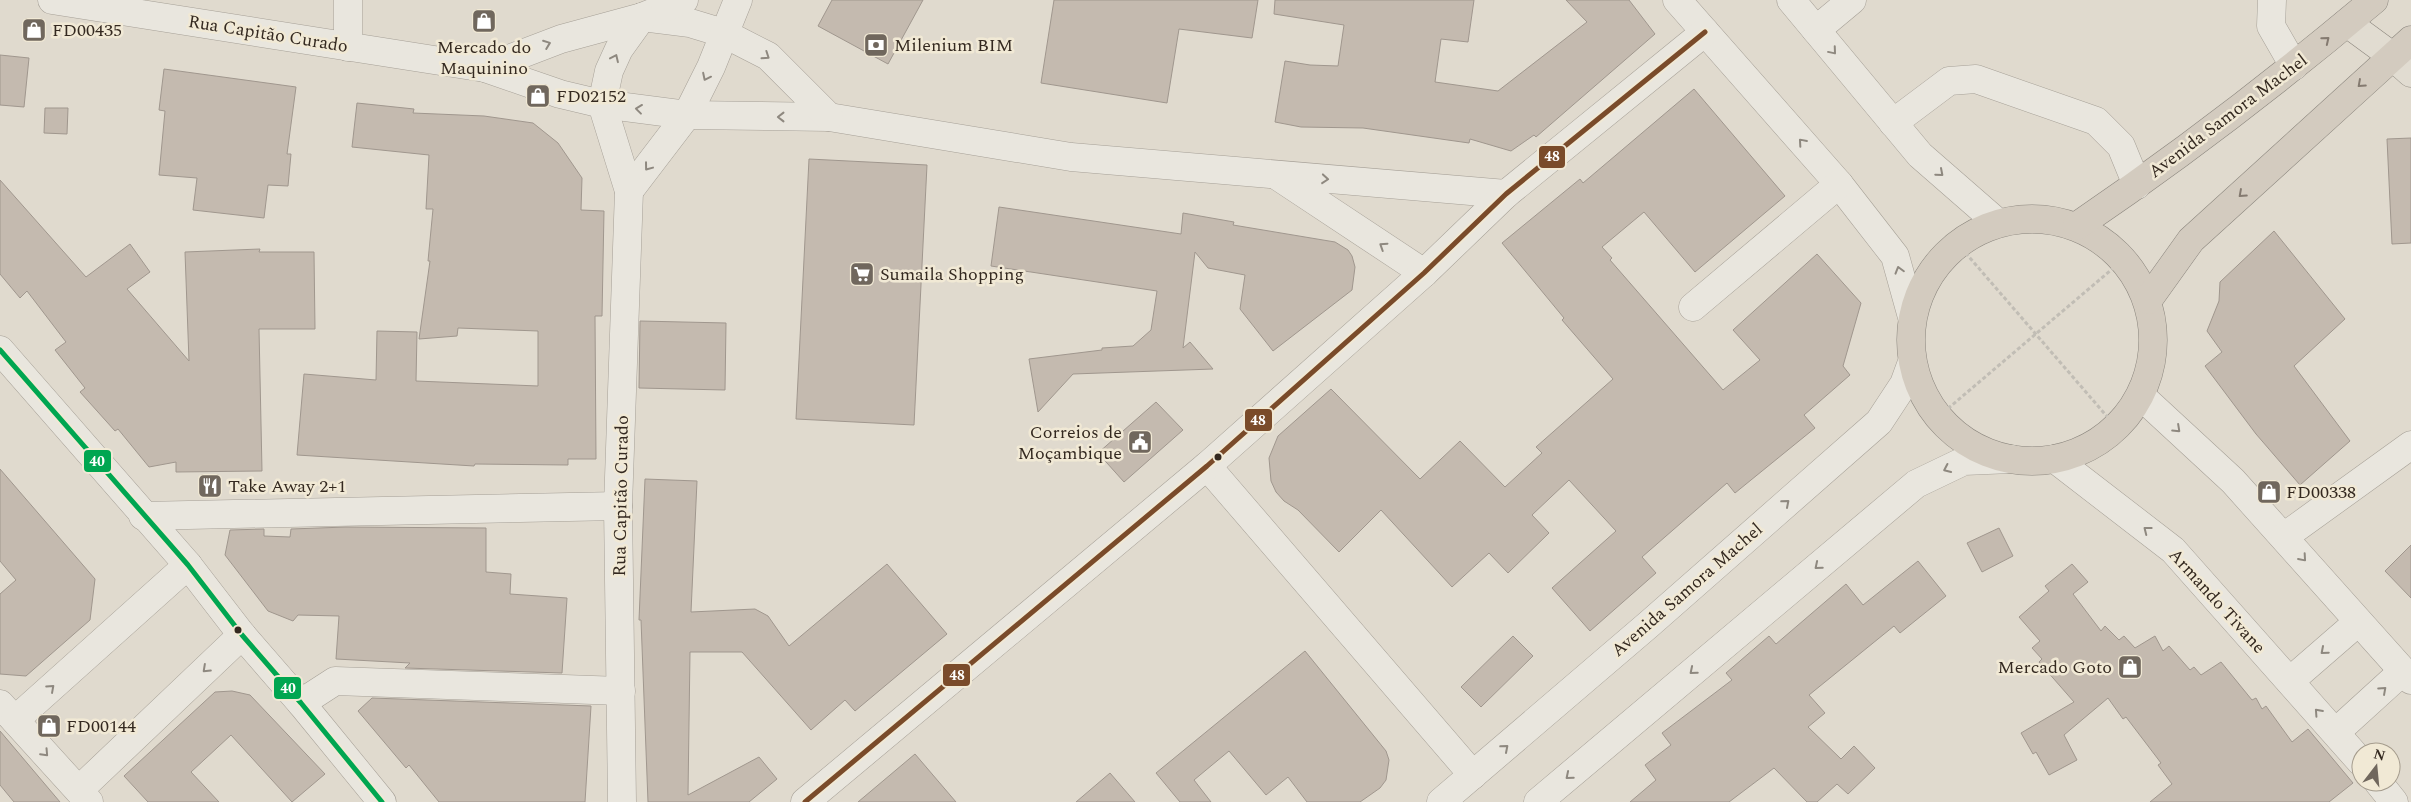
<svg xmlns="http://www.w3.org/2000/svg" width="2411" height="802" font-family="Spectral,serif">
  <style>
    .building { fill: #c4baaf; stroke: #a0978e }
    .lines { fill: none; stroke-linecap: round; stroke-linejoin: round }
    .minor-casing { stroke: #a6a097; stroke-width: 29 }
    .major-casing { stroke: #8b867e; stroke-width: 29 }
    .highway-casing { stroke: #8b867e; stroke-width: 29 }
    .path { stroke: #c1bdb5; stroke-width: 3; stroke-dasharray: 4 2.5; stroke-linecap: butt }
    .minor { stroke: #e9e6de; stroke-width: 28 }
    .major { stroke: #e1dcd1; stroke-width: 28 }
    .highway { stroke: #d3cbbf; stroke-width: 28 }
    .bus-1-casing { stroke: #f1e9d5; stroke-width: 9 }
    .bus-2-casing { stroke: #f1e9d5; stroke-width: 9 }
    .bus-1 { stroke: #00a651; stroke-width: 5 }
    .bus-2 { stroke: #7a4b2a; stroke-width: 5 }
    .oneway { stroke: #847a70 }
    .oneway2 { stroke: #8e887f }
    .bus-dot { fill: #342920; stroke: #f1e9d5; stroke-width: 2 }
    .labels { text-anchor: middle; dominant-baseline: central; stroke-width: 5; stroke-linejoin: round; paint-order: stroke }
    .poi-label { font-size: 18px; fill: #342920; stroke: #f1e9d5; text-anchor: start }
    .street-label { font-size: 18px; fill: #342920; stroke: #f1e9d5 }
    .line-badge { stroke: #f1e9d5; stroke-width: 2 }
    .badge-label { font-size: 14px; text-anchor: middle; font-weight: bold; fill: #fff }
  </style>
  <rect width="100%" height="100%" fill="#e0dace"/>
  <g class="building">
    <polygon points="832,0 923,0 888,64 818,26"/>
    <polygon points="1054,0 1258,0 1252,38 1179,29 1167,103 1041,83"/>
    <polygon points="1275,0 1474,0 1468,42 1441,39 1435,82 1498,91 1587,22 1566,0 1629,0 1655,34 1536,137 1534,135 1511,151 1470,139 1469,143 1363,128 1301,127 1275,122 1285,61 1310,65 1338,66 1344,25 1274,14"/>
    <polygon points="0,55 29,58 24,107 0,105"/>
    <polygon points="164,69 296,87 287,154 291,154 288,186 268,185 264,218 193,210 197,178 159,175 165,111 159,110"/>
    <polygon points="1694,89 1785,196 1695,272 1644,212 1602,247 1612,258 1610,260 1723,390 1760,360 1733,330 1817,254 1861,303 1843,366 1850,375 1804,415 1815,428 1735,493 1727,483 1642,557 1656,573 1590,631 1552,588 1616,531 1569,480 1532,515 1549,533 1508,573 1489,553 1452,587 1381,510 1339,552 1298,510 1284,501 1276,492 1271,481 1269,458 1278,436 1331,389 1420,479 1460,441 1505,487 1542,453 1536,447 1613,379 1562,320 1564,318 1502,243 1580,179 1583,183"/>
    <polygon points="357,103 414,109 413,113 484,116 533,123 558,143 582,178 581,210 604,211 602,316 595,316 596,459 568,459 568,465 475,464 474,466 297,455 304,374 376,380 377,331 417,332 416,381 538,386 538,331 458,328 457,336 419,339 430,261 428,261 433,209 426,209 429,155 352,147"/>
    <polygon points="45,108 68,108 67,134 44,133"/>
    <polygon points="2411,138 2411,243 2392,244 2387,139"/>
    <polygon points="809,159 927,165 914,425 796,419"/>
    <polygon points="0,180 86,277 130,244 150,272 127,289 189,361 185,252 260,249 259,252 314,252 315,329 259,329 262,471 176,472 176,462 149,467 118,429 115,431 80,392 85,388 55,350 66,342 27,291 20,298 0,274"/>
    <polygon points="999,207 1181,234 1183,213 1234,222 1233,225 1335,242 1348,250 1352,256 1355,267 1352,290 1273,351 1240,309 1245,275 1208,268 1195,252 1183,348 1190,342 1213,369 1073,374 1038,412 1029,359 1102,350 1102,348 1133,346 1151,330 1157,291 991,266"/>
    <polygon points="2274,231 2345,319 2294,366 2350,441 2300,485 2256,434 2205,366 2222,352 2207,331 2219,301 2220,282"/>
    <polygon points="640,321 726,323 725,390 639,388"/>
    <polygon points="1156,402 1183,430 1124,482 1098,453"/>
    <polygon points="0,469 95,579 90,620 26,676 0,674 0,594 16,580 0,561"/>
    <polygon points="645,479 697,481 691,612 755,609 768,616 789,646 887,564 947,634 855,711 845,700 811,730 742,652 690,652 688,795 759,757 777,779 749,802 648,802 641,620 639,620"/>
    <polygon points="346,527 486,528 486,572 511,574 510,594 567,598 562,673 405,668 410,663 336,659 339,616 298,615 293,621 268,611 225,555 230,530 264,529 264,536 290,537 291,529"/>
    <polygon points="1999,528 2013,556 1982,572 1967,543"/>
    <polygon points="2411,545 2411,598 2385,571"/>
    <polygon points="1918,561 1946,596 1900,633 1894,626 1809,695 1825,713 1808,727 1841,759 1854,746 1875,768 1848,794 1837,784 1817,802 1807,802 1774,768 1729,802 1630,802 1656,780 1645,765 1671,745 1662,733 1732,680 1726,673 1769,636 1776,644 1846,584 1863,605"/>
    <polygon points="2072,564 2088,582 2073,594 2101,631 2105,626 2119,640 2124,636 2135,648 2155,636 2163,651 2169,646 2190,670 2194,667 2201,675 2221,662 2252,700 2256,698 2262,709 2266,706 2292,742 2308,729 2353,783 2329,802 2150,802 2172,784 2158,765 2161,763 2126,717 2123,719 2108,698 2064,735 2077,760 2049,775 2036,752 2033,754 2021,733 2074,702 2039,662 2042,659 2032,648 2040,641 2019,617 2049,591 2045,586"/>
    <polygon points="1513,636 1533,656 1481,707 1461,687"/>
    <polygon points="1305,651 1386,751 1389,760 1386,780 1380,788 1360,802 1307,802 1288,777 1266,795 1229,751 1194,780 1211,802 1180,802 1156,773"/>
    <polygon points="232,691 250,695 325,774 292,802 231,735 191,772 219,802 148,802 124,776 215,692"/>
    <polygon points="372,698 591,706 585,802 439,802 409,765 406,768 358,711"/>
    <polygon points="0,731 60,802 14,802 0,785"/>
    <polygon points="915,754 956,802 858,802"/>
    <polygon points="1110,773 1135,802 1076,802"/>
  </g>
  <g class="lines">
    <defs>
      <g id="minor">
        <polyline points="52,0 485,68 560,94 602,104 687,115 829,117 1071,157 1506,194"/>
        <polyline points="348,0 348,47"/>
        <polyline points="1677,0 1839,184 1895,256 1912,317"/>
        <polyline points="1791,0 1920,155 1998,223"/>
        <polyline points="2272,0 2271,26 2294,66"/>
        <polyline points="642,17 690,23 723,33 768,56 829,117"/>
        <polyline points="1816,30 1852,0"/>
        <polyline points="485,68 561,39 642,17 684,0"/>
        <polyline points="1893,123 1949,81 1976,79 2096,121 2121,146 2137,185"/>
        <polyline points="1279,177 1424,273"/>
        <polyline points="629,191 687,115 711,67 738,0"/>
        <polyline points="1693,307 1839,184"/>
        <polyline points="0,350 188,565 242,635 301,703 382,802"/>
        <polyline points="2141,396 2233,481 2411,680"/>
        <polyline points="2055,459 2173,550 2361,762"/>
        <polyline points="1207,466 1473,775"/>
        <polyline points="143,516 618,506"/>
        <polyline points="2285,536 2411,445"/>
        <polyline points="2290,681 2358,622"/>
        <polyline points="301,703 335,681 621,691"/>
        <polyline points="0,704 89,802"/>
        <polyline points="15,720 188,565"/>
        <polyline points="2336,732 2403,671"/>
        <polyline points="2378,782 2394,802"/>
        <polyline points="79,790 242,635"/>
        <polyline points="622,802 618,506 629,191 602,104 609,71 619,49 642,17"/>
        <polyline points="805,802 1207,466 1424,273 1506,194 1705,32"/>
        <polyline points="1441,802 1648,625 1879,422 1904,384 1912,362"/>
        <polyline points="1538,802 1916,484 1964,461 2011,459"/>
      </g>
      <polyline id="major" points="2347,23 2392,56 2411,73"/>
      <g id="highway">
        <circle cx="2032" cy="340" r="121"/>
        <path d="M2077,226C2180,156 2279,80 2374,0"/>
        <polyline points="2148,300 2191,240 2411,40"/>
      </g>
    </defs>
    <use href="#minor" class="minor-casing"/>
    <use href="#major" class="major-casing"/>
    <use href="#highway" class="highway-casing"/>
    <g class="path">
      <polyline points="1957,243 2117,428"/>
      <polyline points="1938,417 2124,259"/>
    </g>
    <use href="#minor" class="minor"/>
    <use href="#major" class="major"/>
    <use href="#highway" class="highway"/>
    <defs>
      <polyline id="bus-1" points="0,350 188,565 242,635 301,703 382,802"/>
      <polyline id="bus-2" points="805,802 1207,466 1424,273 1506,194 1705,32"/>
    </defs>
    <use href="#bus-1" class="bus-1-casing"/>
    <use href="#bus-2" class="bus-2-casing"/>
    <use href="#bus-1" class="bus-1"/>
    <use href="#bus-2" class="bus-2"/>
  </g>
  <defs><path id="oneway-chevron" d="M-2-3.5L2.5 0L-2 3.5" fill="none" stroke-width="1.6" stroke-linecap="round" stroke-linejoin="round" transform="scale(1.25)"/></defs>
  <g class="oneway">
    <use href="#oneway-chevron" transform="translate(2326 40) rotate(-39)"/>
    <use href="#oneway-chevron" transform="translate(2361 84) rotate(138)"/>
    <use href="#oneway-chevron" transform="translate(2242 194) rotate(138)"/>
  </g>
  <g class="oneway2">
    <use href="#oneway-chevron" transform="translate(547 44) rotate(-21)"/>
    <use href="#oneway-chevron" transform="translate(1833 51) rotate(50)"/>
    <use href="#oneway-chevron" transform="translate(766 56) rotate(34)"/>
    <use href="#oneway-chevron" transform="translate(615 58) rotate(-65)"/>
    <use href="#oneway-chevron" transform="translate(706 77) rotate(116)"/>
    <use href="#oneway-chevron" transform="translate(639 109) rotate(-173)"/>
    <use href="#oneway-chevron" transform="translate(781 117) rotate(-180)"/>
    <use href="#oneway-chevron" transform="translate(1802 142) rotate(-131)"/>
    <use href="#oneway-chevron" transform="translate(648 167) rotate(127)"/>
    <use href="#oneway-chevron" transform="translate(1940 173) rotate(41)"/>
    <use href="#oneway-chevron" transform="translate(1325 179) rotate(5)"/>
    <use href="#oneway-chevron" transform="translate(1383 246) rotate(-147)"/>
    <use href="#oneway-chevron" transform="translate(1899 270) rotate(-106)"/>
    <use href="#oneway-chevron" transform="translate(2177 429) rotate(43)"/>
    <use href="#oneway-chevron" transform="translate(1947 469) rotate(155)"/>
    <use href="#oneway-chevron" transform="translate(1786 503) rotate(-41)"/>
    <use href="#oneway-chevron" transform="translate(2147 530) rotate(-142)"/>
    <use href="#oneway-chevron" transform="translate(2303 558) rotate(49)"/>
    <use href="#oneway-chevron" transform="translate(1818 566) rotate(140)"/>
    <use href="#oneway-chevron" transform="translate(2324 651) rotate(139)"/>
    <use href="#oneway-chevron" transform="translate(206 669) rotate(137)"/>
    <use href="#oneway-chevron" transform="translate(1693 671) rotate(140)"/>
    <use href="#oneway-chevron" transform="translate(51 688) rotate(-42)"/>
    <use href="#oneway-chevron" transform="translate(2383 690) rotate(-42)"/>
    <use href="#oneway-chevron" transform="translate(2318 712) rotate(-132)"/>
    <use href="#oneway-chevron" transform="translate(1505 748) rotate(-41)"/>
    <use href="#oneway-chevron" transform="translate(45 753) rotate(47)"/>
    <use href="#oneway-chevron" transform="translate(1569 776) rotate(140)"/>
  </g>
  <defs>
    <symbol id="shop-square" viewBox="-11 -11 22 22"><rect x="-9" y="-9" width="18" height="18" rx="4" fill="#70675d" stroke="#f1e9d5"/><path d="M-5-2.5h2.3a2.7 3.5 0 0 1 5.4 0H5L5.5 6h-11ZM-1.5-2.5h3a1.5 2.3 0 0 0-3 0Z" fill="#fff"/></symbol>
    <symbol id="bank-square" viewBox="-11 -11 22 22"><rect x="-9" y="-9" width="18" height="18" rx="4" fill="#70675d" stroke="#f1e9d5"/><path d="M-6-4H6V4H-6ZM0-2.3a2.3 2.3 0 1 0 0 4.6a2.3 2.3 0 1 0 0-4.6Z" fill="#fff"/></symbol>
    <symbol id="supermarket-square" viewBox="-11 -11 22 22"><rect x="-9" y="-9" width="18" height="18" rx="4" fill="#70675d" stroke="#f1e9d5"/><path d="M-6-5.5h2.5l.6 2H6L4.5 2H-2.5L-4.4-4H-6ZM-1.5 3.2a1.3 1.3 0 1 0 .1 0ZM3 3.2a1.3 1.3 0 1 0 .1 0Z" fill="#fff"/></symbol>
    <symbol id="civic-square" viewBox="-11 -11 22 22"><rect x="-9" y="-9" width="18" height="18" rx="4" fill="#70675d" stroke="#f1e9d5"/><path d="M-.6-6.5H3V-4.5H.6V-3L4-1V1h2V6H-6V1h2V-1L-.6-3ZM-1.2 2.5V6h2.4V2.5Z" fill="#fff"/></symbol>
    <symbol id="restaurant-square" viewBox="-11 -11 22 22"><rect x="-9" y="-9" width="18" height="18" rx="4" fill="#70675d" stroke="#f1e9d5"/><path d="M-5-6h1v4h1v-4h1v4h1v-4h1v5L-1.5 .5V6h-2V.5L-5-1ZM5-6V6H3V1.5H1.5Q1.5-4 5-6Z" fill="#fff"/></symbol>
  </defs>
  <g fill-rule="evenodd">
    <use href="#shop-square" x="470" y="7" width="28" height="28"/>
    <use href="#shop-square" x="20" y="16" width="28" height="28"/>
    <use href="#bank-square" x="862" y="31" width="28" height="28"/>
    <use href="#shop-square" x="524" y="82" width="28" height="28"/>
    <use href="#supermarket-square" x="848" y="260" width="28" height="28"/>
    <use href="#civic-square" x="1126" y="428" width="28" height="28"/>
    <use href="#restaurant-square" x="196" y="472" width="28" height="28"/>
    <use href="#shop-square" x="2255" y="478" width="28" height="28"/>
    <use href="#shop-square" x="2116" y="653" width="28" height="28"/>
    <use href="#shop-square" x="35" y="712" width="28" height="28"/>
  </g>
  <g class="bus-dot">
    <circle cx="1218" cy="457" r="4.5"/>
    <circle cx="238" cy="630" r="4.5"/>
  </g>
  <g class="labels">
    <g class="poi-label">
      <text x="52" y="30">FD00435</text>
      <text x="894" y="45">Milenium BIM</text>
      <text x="484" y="47" text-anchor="middle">Mercado do<tspan x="484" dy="21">Maquinino</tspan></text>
      <text x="556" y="96">FD02152</text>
      <text x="880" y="274">Sumaila Shopping</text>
      <text x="1122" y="432" text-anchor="end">Correios de<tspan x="1122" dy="21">Moçambique</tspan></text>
      <text x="228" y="486">Take Away 2+1</text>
      <text x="2286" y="492">FD00338</text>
      <text x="2112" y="667" text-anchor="end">Mercado Goto</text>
      <text x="66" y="726">FD00144</text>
    </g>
    <g class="street-label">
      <text transform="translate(268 34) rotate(9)">Rua Capitão Curado</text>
      <text transform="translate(2228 116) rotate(-37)">Avenida Samora Machel</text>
      <text transform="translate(621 496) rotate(-89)">Rua Capitão Curado</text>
      <text transform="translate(1687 590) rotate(-41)">Avenida Samora Machel</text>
      <text transform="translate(2217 601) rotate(48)">Armando Tivane</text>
    </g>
  </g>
  <g class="line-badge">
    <rect x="1538" y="145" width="28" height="24" rx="5" fill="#7a4b2a"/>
    <rect x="1244" y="408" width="29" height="24" rx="5" fill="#7a4b2a"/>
    <rect x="83" y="449" width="29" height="24" rx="5" fill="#00a651"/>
    <rect x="942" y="663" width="29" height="24" rx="5" fill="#7a4b2a"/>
    <rect x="273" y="676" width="29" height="24" rx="5" fill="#00a651"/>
  </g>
  <g class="badge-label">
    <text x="1552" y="161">48</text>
    <text x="1258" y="425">48</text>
    <text x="97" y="466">40</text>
    <text x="957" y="680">48</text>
    <text x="288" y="693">40</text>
  </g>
  <g transform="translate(2376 767) rotate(16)"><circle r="24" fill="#f1e9d5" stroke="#a59c8d"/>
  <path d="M0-4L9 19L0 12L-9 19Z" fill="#70675d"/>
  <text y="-8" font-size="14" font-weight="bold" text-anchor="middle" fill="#342920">N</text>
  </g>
</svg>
